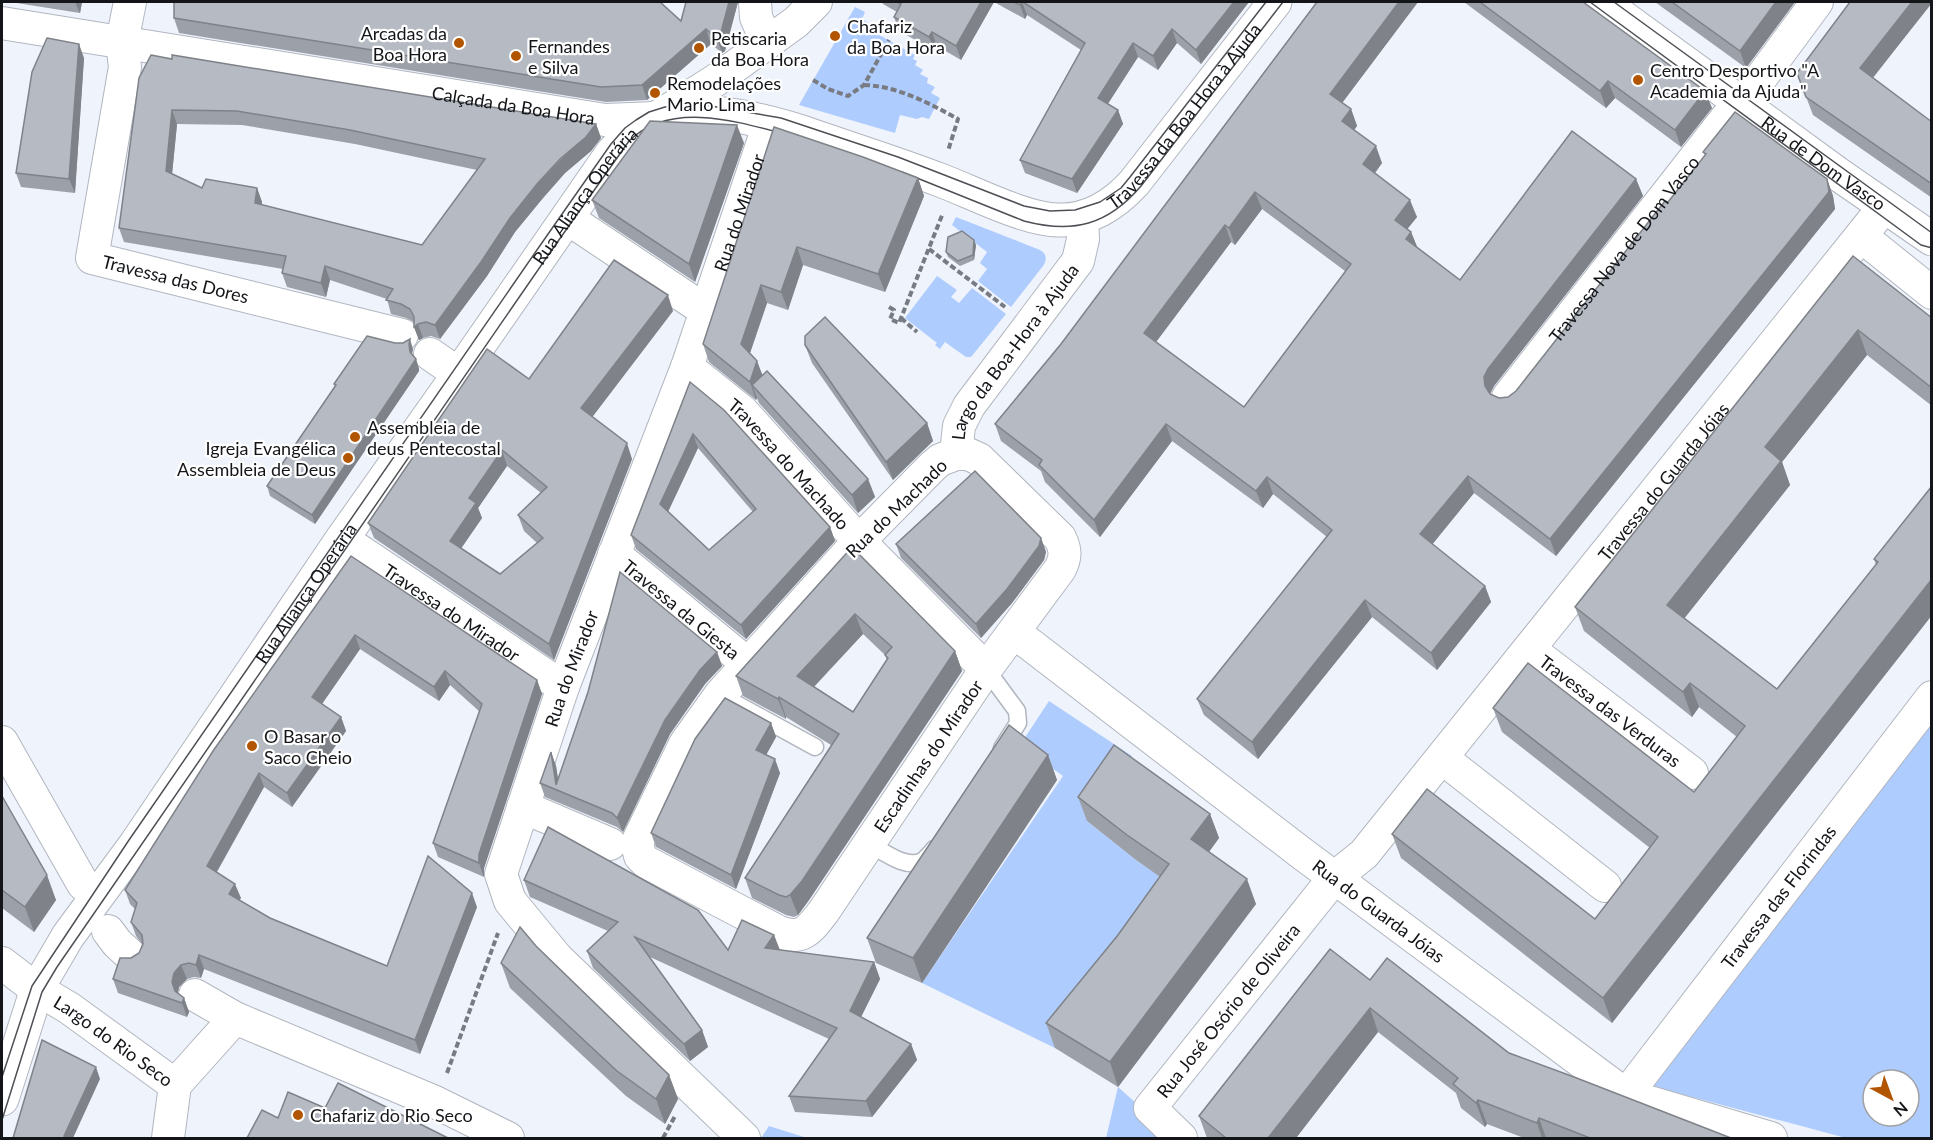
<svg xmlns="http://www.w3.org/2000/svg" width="1933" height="1140" font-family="Lato,sans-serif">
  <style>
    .green { fill: #afccfe; fill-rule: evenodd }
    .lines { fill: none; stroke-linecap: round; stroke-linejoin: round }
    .lane-casing { stroke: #b1b6bf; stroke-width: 19 }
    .street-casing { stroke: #b1b6bf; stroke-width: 34 }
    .secondary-casing { stroke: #b1b6bf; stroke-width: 35 }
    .path { stroke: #787b81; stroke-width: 4; stroke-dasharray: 6 3; stroke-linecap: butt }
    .lane { stroke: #fff; stroke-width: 16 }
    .street { stroke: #fff; stroke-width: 32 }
    .secondary { stroke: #fff; stroke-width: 33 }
    .tram { stroke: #4d5055; stroke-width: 1.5 }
    .wall { fill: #9ca0a8; fill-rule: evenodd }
    .shaded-wall { fill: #7f8288 }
    .building { fill: #b5bac3; stroke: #7f8288; stroke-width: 1.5; fill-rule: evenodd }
    .poi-dot { fill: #b25500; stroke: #fff; stroke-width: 2 }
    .labels { text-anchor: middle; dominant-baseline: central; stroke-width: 4.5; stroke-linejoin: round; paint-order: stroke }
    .poi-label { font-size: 18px; fill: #131518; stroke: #fff; text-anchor: start }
    .street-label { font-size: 18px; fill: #131518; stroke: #fff }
  </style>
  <rect width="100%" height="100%" fill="#eef3fc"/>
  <g class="green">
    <polygon points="855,7 865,12 862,19 874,26 872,31 915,55 913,59 917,61 915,65 923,70 920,74 928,78 927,83 935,87 931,93 940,98 929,119 922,117 917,119 900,115 895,133 799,105"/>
    <path d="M956,217L1040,250C1047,254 1047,260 1043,266L1011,307L978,281L987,269L980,263L987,252L952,225Z"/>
    <polygon points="937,276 957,290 951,297 959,303 972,288 1006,314 971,357 966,357 945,342 940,349 935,345 937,343 905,318"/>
    <polygon points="1049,701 1132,756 1087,821 1136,860 1179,890 1127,960 1055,1048 922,983 1063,776 1020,745"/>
    <path d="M1931,720V1138H1846L1651,1086ZM1873,1080H1909V1116H1873Z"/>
    <polygon points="1118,1087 1175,1138 1106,1138"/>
    <polygon points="769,1126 807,1138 761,1138"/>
  </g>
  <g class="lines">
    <defs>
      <g id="lane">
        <polyline points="986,669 1017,711 1018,723 1002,748"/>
        <polyline points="720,695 815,747"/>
        <path d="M870,844C884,852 908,871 924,860C927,857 931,853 934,849"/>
      </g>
      <g id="street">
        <path id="s1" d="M130,2L122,42L125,67L92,258L402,335"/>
        <polyline points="755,2 756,17 767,43"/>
        <path id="s2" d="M2,23L605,120L656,118L716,80L796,22L816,2"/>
        <polyline points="567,218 706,311"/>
        <polyline points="1861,236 1932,293"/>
        <polyline points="430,354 459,374"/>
        <path id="s3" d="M687,367L742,411L859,541L986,669"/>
        <path id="s4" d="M1508,397L1735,107L1746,98L1817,2"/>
        <path d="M956,454H968L979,459L1060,538C1066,550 1066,557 1060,569L986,669L824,911C810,929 803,941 779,932L646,862L640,856L637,843L685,744L720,695L859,541L932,467L940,460Z"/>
        <path id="s5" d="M956,454L959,426L969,406L1078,261L1083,239L1082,217"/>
        <path id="s6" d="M342,539L563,687"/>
        <path id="s7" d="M614,554L748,664"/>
        <path id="s8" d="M1014,632L1300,852L1626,1095L1771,1138"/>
        <path id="s9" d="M1529,649L1692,773"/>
        <polyline points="2,742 83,884"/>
        <polyline points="1442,758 1605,886"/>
        <polyline points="523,807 610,844"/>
        <polyline points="108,931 117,943 130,955"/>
        <path id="s10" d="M2,963L32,986L69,1008L175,1085"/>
        <polyline points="195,995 235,1018"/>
        <polyline points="175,1085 235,1018 435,1102 508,1138"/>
        <path id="s11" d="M1626,1095L1932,697"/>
        <polyline points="168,1138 175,1085"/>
        <path id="s12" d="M744,1138L557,958L510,901L501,874L563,687L687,367L769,124"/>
        <path id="s13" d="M1181,1138L1150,1108L1334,878L1364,854L1884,207"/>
      </g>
      <g id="secondary">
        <path id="s14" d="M1602,2L1838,174L1932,239"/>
        <path id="s15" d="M2,1099L37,989L68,936L135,845L342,539L459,374L612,153C625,139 637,125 655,118C696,103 764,120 805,133C850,149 896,163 940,180C972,192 1026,220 1058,220C1088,221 1114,205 1134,183L1275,2"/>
      </g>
    </defs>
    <use href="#lane" class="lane-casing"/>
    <use href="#street" class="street-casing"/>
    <use href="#secondary" class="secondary-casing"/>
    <g class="path">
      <polyline points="813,80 828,89 848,96 864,85 889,40"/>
      <path d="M864,85C897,86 929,103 958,119L948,151"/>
      <polyline points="929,249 1005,307"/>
      <polyline points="889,307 894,310 890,319 899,323 943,213"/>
      <polyline points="901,318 917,332"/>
      <polyline points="447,1073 498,933"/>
      <polyline points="663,1138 675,1116"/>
    </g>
    <use href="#lane" class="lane"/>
    <use href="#street" class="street"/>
    <use href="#secondary" class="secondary"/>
    <g class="tram">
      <polyline points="1590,2 1921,245 1932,248"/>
      <polyline points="1614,2 1932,233"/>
      <path d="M902,172L1024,221C1073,234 1108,225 1141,186L1283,2"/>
      <polyline points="2,1077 32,986 129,840 539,247 611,144 625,128 636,120 649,112 665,107 699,104 781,118 898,157 1024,206 1050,211 1075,210 1100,202 1121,188 1130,177 1266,2"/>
      <path d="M2,1120L42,992L57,967L549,254L629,141C671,100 739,122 788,135"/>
    </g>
  </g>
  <g class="wall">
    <polygon points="10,2 82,2 80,13"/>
    <polygon points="738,2 725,51 722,53 711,44 647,100 606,102 179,33 174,18 681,21"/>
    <polygon points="882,2 994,2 961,60 937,46 934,50 899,31 894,17 897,12 883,4"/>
    <polygon points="994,2 1249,2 1201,64 1177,43 1158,70 1138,57 1108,104 1118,110 1123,124 1077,193 1025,173 1020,160 1081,50 1027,15 1025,19"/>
    <path d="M1317,2H1418L1342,103L1351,109L1357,126L1354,130L1382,163L1375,173L1417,217L1407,229L1411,232L1417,247L1460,280L1636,179L1643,196L1494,386L1490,394L1499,398L1508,397L1516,391L1668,202L1705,155L1703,152L1827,179L1833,196L1835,209L1556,556L1474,493L1432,544L1485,586L1491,602L1437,670L1372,617L1258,759L1204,715L1197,699L1327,537L1273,494L1263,508L1172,441L1100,537L1045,482L1041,471L1001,441L995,424L1061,344ZM1262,209L1345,271L1244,407L1156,342L1231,242L1235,245Z"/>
    <polygon points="1464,2 1583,2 1712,108 1681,147 1615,98 1606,108"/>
    <polygon points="1655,2 1795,2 1746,68"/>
    <polygon points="1932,2 1873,78 1932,122 1932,198 1813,115 1797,73"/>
    <polygon points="84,58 75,193 21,187 16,173"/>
    <path d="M139,78L596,124L601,138L591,151L565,173L543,198L515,232L487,276L440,339L431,336L423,338L419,340L414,327V322L406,318L391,314L387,299L330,280L326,297L287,287L282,273L283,269L124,242L119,228ZM177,124L242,125L355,144L477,170L422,245L262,205V202L257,188H202L172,174Z"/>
    <polygon points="774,127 918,178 924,196 885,292 803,265 788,310 767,303 750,353 757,361 762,376 868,479 875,497 858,513 759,403 757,398 756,400 709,362 703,344"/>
    <polygon points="744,143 695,282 599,218 592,200"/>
    <polygon points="976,245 974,260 960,266 948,257 946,252"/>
    <polygon points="1853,256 1932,318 1932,406 1867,355 1782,462 1790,485 1684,618 1777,689 1876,565 1874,559 1932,486 1932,615 1612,1023 1401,858 1392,834 1595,919 1650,848 1502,732 1493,708 1694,792 1737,737 1699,707 1692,717 1584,631 1575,607"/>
    <path d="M673,311L592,417L632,459L554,660L374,538L368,523L529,379ZM507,466L541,493L518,515L524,531L537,543L500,574L461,548L482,518L478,508Z"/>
    <polygon points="805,345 927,423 933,441 893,480 812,363"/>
    <polygon points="413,349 412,354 416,359 419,369 419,371 315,524 270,496 267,486 335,386 334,384"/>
    <path d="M690,382L830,527L835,541L746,639L636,549L631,535ZM698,448L753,512L709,550L668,512Z"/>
    <polygon points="1041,538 1046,552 1044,560 1012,603 981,638 901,558 896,544"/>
    <path d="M852,547L955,651L962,671L809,900L798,915L794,917L786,915L752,898L745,878L831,745L786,717V719L743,696L736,676ZM863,634L885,655L887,660L853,712L814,687Z"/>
    <polygon points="351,556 537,680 542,694 484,868 484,877 438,857 433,843 480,712 450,685 439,701 360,649 322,704 341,717 346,731 292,807 264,787 217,872 241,898 239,900 270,918 387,966 477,907 420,1054 204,969 201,978 194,977 187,979 179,987 178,993 184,998 189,1012 187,1017 118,993 113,979 131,958 139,953 142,944 136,936 131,922 135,909 130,904 125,890"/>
    <polygon points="717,652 722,666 705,684 670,734 623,832 617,827 545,797 540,783 551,752 556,766 558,780"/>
    <polygon points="771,723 776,737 766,755 780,773 736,889 656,847 651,833"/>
    <polygon points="1048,755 1057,780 922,983 876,963 867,938"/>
    <polygon points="2,796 56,900 34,932 2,908"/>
    <polygon points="1078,797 1210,814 1219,838 1209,852 1256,904 1118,1087 1055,1048 1046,1023 1118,935 1160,877 1136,860 1087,821"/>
    <polygon points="524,880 728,950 774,935 780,950 874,962 880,979 861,1017 911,1044 917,1060 872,1117 795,1112 789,1096 829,1039 650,957 702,1030 708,1047 690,1061 593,968 587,951 608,931 530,897"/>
    <polygon points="536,946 669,1075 678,1099 665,1124 626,1096 510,988 501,963"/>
    <polygon points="1370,980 1509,1053 1731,1138 1524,1138 1487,1124 1485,1127 1461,1108 1456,1093 1378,1032 1296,1138 1207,1138 1199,1116"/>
  </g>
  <g class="shaded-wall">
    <polygon points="75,2 82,2 80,13"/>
    <polygon points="729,2 738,2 725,51 722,53 717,39"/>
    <polygon points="981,2 994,2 961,60 956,46"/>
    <polygon points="1022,2 1027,15 1025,19 1020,5"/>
    <polygon points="1234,2 1249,2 1201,64 1196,50"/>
    <polygon points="1399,2 1418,2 1336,111 1330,94"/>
    <polygon points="1776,2 1795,2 1746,68 1740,51"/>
    <polygon points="1912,2 1932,2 1932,3 1866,86 1860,68"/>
    <polygon points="706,29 711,44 647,100 642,85"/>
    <polygon points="1172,29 1177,43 1158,70 1153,56"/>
    <polygon points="932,32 937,46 934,50 929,37"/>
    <polygon points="1133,43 1138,57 1103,111 1098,98"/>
    <polygon points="79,44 84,58 75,193 69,179"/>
    <polygon points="1608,81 1615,98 1606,108 1600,91"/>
    <polygon points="1705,91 1712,108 1681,147 1675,130"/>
    <polygon points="1351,109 1357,126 1348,138 1342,121"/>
    <polygon points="172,110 177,124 171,185 166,171"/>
    <polygon points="1118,110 1123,124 1077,193 1072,179"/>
    <polygon points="596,124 601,138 591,151 565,173 543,198 515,232 487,276 440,339 435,325 510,218 537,184"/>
    <polygon points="737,125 744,143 695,282 689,264"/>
    <polygon points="1376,146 1382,163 1369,181 1363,164"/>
    <polygon points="918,178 924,196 885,292 878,274"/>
    <polygon points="1636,179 1643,196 1494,386 1490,394 1485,386 1484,377 1488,369"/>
    <polygon points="1827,179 1833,196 1835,209 1556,556 1550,539"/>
    <polygon points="257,188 262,202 260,217 255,203"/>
    <polygon points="1255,192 1262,209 1235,245 1229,228"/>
    <polygon points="1410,200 1417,217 1401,237 1395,220"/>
    <polygon points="1225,225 1231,242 1150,350 1144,333"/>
    <polygon points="1411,232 1418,249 1406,239"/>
    <polygon points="974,240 976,245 974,260 973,255"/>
    <polygon points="797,247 803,265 788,310 781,292"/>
    <polygon points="325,266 330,280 326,297 321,283"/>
    <polygon points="761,285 767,303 747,362 741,344"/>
    <polygon points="668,295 673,311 587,424 581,408"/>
    <polygon points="418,324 423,338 419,340 414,327"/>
    <polygon points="1858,330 1867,355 1782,462 1790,485 1676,629 1667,605 1765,447"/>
    <polygon points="410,339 413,349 412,353 414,361 410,352 409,344"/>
    <polygon points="416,359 419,369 419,371 315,524 312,515"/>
    <polygon points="757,361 764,379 752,385 757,398 756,400 750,382"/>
    <polygon points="927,423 933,441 893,480 886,462"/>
    <polygon points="1166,424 1172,441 1100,537 1094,520"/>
    <polygon points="693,434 698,448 665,518 660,504"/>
    <polygon points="627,443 632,459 554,660 549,644"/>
    <polygon points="502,450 507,466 478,508 482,518 456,556 450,541 469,498"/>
    <polygon points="1468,476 1474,493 1427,551 1420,534"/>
    <polygon points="1267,477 1273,494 1263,508 1256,491"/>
    <polygon points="868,479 875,497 858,513 852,495"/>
    <polygon points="830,527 835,541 746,639 741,625"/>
    <polygon points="1041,538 1046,552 1044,560 1012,603 981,638 976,624"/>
    <polygon points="1932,579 1932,615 1612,1023 1603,998"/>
    <polygon points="1485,586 1491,602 1437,670 1431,653"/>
    <polygon points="1365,600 1372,617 1258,759 1252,742"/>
    <polygon points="855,614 863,634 805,696 797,676"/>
    <polygon points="355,635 360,649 317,711 312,697"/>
    <polygon points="955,651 962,671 809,900 798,915 790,895"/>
    <polygon points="717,652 722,666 705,684 670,734 623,832 617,818 665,720 700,670"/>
    <polygon points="445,671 450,685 439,701 434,687"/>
    <polygon points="537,680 542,694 484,868 484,877 479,863 479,854"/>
    <polygon points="1690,683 1699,707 1692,717 1683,692"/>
    <polygon points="779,697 786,717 786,719 778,699"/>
    <polygon points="341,717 346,731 292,807 287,793"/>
    <polygon points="771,723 776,737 761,764 756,750"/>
    <polygon points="551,752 556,766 560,791 556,785"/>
    <polygon points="1048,755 1057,780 922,983 913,958"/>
    <polygon points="775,759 780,773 736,889 731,875"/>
    <polygon points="259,773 264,787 212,880 207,866"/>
    <polygon points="1210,814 1219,838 1200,864 1191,839"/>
    <polygon points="47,875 56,900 34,932 25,907"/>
    <polygon points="1247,879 1256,904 1118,1087 1110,1062"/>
    <polygon points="235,884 241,898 234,908 229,894"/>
    <polygon points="472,893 477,907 420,1054 415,1040"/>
    <polygon points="774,935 780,951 765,948"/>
    <polygon points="199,955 204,969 201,978 196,965"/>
    <polygon points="874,962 880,979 856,1027 850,1011"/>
    <polygon points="181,965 187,979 179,987 177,996 180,1004 172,982 174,973"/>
    <polygon points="184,998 189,1012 187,1017 182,1003"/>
    <polygon points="1370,1008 1378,1032 1296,1138 1268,1138"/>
    <polygon points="702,1030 708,1047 690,1061 684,1044"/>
    <polygon points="911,1044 917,1060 872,1117 866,1101"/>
    <polygon points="96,1067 100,1079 73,1138 64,1138 64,1136"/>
    <polygon points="669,1075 678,1099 665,1124 656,1099"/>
    <polygon points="1478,1100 1487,1124 1485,1127 1476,1103"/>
    <polygon points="1539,1118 1546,1138 1542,1138 1537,1123"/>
  </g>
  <g class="building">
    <polygon points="174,2 660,2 681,21 686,2 729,2 720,36 717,39 706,29 642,85 601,87 174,18"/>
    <polygon points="897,2 981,2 956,46 932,32 929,37 894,17 901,4"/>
    <polygon points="1014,2 1022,2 1020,5"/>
    <polygon points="1023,2 1234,2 1196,50 1172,29 1153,56 1133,43 1098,98 1118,110 1072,179 1020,160 1085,43"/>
    <path d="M1317,2H1399L1330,94L1351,109L1342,121L1376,146L1363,164L1410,200L1395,220L1411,232L1406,239L1460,280L1572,131L1636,179L1488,369L1484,377L1485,386L1490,394L1499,398L1508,397L1516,391L1665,201L1668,202L1706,154L1703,152L1735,112L1827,179L1829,192L1550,539L1468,476L1420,534L1485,586L1431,653L1365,600L1252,742L1197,699L1332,530L1267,477L1256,491L1166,424L1094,520L1039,465L1042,460L995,424L1061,344ZM1255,192L1351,264L1244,407L1144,333L1225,225L1229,228Z"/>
    <polygon points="1480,2 1583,2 1705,91 1675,130 1608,81 1600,91"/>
    <polygon points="1672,2 1776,2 1740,51"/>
    <polygon points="1850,2 1912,2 1860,68 1932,122 1932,184 1806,97 1797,73"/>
    <polygon points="47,38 79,44 69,179 16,173 32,72"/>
    <path d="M151,55L172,59V55L596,124L586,137L560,159L537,184L510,218L481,262L435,325L426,322L418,324L414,327V317L410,309L401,304L386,300L393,289L325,266L321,283L282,273L286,256L119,228L139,78ZM172,110L237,111L350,130L485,159L422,245L255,203L257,188L206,179L202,188L166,171Z"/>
    <polygon points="650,121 737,125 689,264 592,200"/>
    <polygon points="774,127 863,157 918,178 878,274 797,247 781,292 761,285 741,344 757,361 750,382 703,344"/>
    <polygon points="962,231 974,240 973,255 958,261 946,252 948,237"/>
    <polygon points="1853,256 1932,318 1932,388 1858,330 1765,447 1781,461 1667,605 1777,689 1878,562 1874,559 1932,486 1932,579 1603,998 1392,834 1427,789 1595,919 1658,837 1493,708 1528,663 1694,792 1745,726 1690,683 1683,692 1575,607"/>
    <path d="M614,260L668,295L581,408L627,443L549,644L368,523L487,349L529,379ZM502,450L547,487L518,515L543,538L500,574L450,541L476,503L469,498Z"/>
    <polygon points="825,317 927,423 886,462 805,345 805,336"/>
    <polygon points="367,336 395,343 403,343 410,339 409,344 410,352 416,359 312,515 267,486 336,385 334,384"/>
    <polygon points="767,371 868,479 852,495 752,385"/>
    <path d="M690,382L724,410L830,527L741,625L631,535ZM693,434L756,509L709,550L660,504Z"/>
    <polygon points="975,471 1041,538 1039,546 1007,589 976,624 896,544"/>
    <path d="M852,547L955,651L802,881L790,895L786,897L779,895L745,878L839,734L779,697L778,699L736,676ZM855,614L892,647L885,655L888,658L853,712L797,676Z"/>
    <polygon points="351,556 537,680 479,854 479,863 433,843 482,704 445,671 434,687 355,635 312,697 341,717 287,793 259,773 207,866 235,884 229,894 270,918 387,966 428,856 472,893 415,1040 199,955 196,965 189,963 181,965 174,973 172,982 175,991 184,998 182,1003 113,979 120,958 131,958 139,953 143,944 142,935 131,922 137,903 125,890 213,751"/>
    <polygon points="620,572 717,652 700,670 665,720 617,818 612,813 540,783 551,752 556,785 588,692"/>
    <polygon points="725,698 771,723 756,750 775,759 731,875 651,833 695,739"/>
    <polygon points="1009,725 1048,755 913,958 867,938"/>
    <polygon points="1114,745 1210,814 1191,839 1247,879 1110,1062 1046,1023 1118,935 1169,864 1127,835 1078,797"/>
    <polygon points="2,796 47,875 25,907 2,890"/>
    <polygon points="548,827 698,910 728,950 742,920 774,935 765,948 874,962 850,1011 911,1044 866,1101 789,1096 837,1028 635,937 702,1030 684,1044 587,951 618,922 524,880"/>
    <polygon points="520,927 536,946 669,1075 656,1099 617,1071 501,963"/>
    <polygon points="1330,949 1370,980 1387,958 1509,1053 1574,1077 1731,1138 1590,1138 1539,1118 1537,1123 1478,1100 1476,1103 1453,1084 1458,1078 1370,1008 1268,1138 1226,1138 1199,1116"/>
    <polygon points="42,1040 96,1067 64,1136 69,1138 13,1138"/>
    <polygon points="338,1083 448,1138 247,1138 262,1110 278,1118 288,1092 325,1108"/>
  </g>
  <g class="poi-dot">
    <circle cx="835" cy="36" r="6"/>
    <circle cx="459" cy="43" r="6"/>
    <circle cx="699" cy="48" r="6"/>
    <circle cx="516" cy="56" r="6"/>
    <circle cx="1638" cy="80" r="6"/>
    <circle cx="655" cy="93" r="6"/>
    <circle cx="355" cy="437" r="6"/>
    <circle cx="348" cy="458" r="6"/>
    <circle cx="252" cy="746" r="6"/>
    <circle cx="298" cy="1115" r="6"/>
  </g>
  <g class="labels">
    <g class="poi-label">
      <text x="847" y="26">Chafariz<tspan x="847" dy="21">da Boa Hora</tspan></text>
      <text x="447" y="33" text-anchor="end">Arcadas da<tspan x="447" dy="21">Boa Hora</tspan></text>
      <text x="711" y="38">Petiscaria<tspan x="711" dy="21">da Boa Hora</tspan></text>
      <text x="528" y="46">Fernandes<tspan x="528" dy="21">e Silva</tspan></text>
      <text x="1650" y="70">Centro Desportivo "A<tspan x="1650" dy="21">Academia da Ajuda"</tspan></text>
      <text x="667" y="83">Remodelações<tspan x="667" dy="21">Mario Lima</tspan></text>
      <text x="367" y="427">Assembleia de<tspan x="367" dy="21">deus Pentecostal</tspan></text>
      <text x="336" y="448" text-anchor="end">Igreja Evangélica<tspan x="336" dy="21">Assembleia de Deus</tspan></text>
      <text x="264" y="736">O Basar o<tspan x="264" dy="21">Saco Cheio</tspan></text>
      <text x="310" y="1115">Chafariz do Rio Seco</text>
    </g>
    <g class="street-label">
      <text stroke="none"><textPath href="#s2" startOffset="518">Calçada da Boa Hora</textPath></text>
      <text stroke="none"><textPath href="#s15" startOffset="1778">Travessa da Boa Hora à Ajuda</textPath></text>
      <text stroke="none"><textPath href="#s14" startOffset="274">Rua de Dom Vasco</textPath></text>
      <text stroke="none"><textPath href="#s15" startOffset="1080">Rua Aliança Operária</textPath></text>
      <text stroke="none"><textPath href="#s12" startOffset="1065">Rua do Mirador</textPath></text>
      <text stroke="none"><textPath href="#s4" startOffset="188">Travessa Nova de Dom Vasco</textPath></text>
      <text stroke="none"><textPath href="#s1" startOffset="346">Travessa das Dores</textPath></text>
      <text stroke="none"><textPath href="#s5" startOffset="120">Largo da Boa-Hora à Ajuda</textPath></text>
      <text stroke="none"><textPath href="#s3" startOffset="141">Travessa do Machado</textPath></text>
      <text stroke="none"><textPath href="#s13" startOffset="854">Travessa do Guarda Jóias</textPath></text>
      <text transform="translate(896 508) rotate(-44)">Rua do Machado</text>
      <text stroke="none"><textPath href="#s15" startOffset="594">Rua Aliança Operária</textPath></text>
      <text stroke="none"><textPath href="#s7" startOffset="87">Travessa da Giesta</textPath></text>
      <text stroke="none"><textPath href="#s6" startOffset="132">Travessa do Mirador</textPath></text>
      <text stroke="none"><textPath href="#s12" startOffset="579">Rua do Mirador</textPath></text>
      <text stroke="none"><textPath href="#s9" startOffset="102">Travessa das Verduras</textPath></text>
      <text transform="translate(928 756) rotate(-56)">Escadinhas do Mirador</text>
      <text stroke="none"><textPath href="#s11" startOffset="250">Travessa das Florindas</textPath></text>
      <text stroke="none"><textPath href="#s8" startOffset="459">Rua do Guarda Jóias</textPath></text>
      <text stroke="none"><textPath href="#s13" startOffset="168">Rua José Osório de Oliveira</textPath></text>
      <text stroke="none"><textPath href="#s10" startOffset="136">Largo do Rio Seco</textPath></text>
    </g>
  </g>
  <rect width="1933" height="1140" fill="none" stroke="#131518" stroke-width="6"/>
  <g transform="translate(1891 1098) rotate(139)"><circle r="28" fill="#ffffff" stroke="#a1a1a3" stroke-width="1.5"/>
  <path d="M0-4.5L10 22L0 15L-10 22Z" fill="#b25500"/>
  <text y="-9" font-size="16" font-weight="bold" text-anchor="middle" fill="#131518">N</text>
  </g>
</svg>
